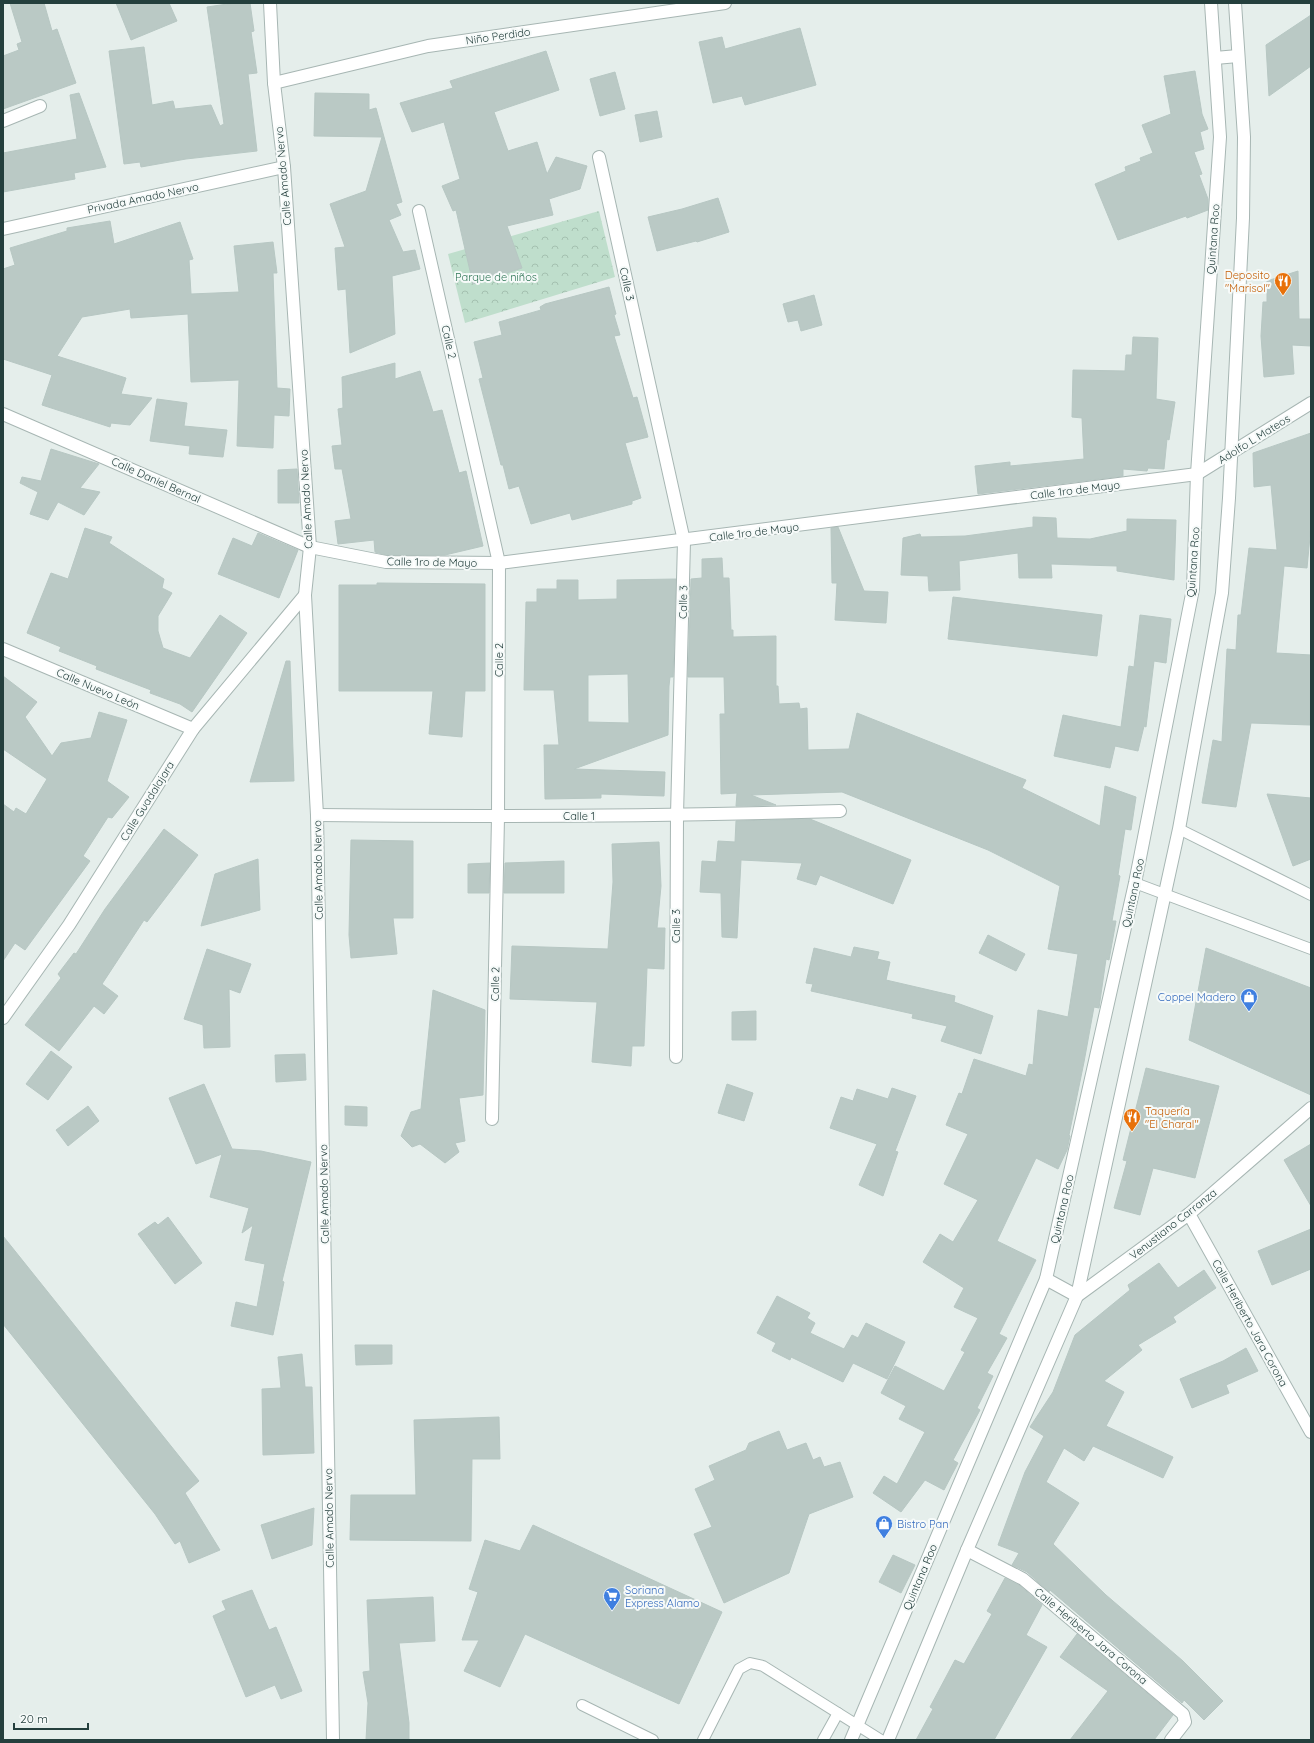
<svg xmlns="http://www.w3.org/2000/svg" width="1314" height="1743" font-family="Quicksand,sans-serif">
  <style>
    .park { fill: url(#park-crowns) }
    .building { fill: #bac9c5; stroke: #b7c7c3; fill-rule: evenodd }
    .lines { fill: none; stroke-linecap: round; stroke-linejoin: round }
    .lane-casing { stroke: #a7b6b3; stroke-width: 12 }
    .street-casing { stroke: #a7b6b3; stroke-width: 14 }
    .lane { stroke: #fff; stroke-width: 10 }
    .street { stroke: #fff; stroke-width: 12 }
    .labels { text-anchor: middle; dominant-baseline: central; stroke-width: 4; stroke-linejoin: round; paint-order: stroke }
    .street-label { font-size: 11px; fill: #243f3d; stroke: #f6faf9 }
    .food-label { font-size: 11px; fill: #c56008; stroke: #f6faf9; text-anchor: end }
    .park-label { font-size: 11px; fill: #2f7656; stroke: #f6faf9 }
    .shop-label { font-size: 11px; fill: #366cbe; stroke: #f6faf9; text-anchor: start }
  </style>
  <defs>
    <pattern id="park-crowns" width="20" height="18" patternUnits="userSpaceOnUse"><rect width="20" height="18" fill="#bfdecc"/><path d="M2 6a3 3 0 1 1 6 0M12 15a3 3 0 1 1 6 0" fill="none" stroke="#a4c0b0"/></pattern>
  </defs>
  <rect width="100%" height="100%" fill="#e5eeeb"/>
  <polygon class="park" points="599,211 615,277 465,323 448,254"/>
  <g class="building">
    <polygon points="10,3 44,3 52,31 57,29 76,83 3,109 3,56 19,50 17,44 22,42"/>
    <polygon points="116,3 169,3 177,21 131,40"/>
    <polygon points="234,3 250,3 254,31 251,32 257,73 248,74 257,151 186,159 141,167 140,162 124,164 109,51 144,47 152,105 173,101 175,109 211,105 220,126 224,124 207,7"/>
    <polygon points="1311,15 1311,66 1269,96 1266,45"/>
    <polygon points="800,28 816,85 745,105 742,96 713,103 699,42 722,37 725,49"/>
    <polygon points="546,51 559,90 494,112 508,151 537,142 547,174 556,157 587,166 580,189 549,199 553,215 507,226 522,268 473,284 456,210 453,211 442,186 460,179 444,122 412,132 400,103 453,88 450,81"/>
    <polygon points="1195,71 1202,114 1208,129 1200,132 1204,149 1194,152 1202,174 1199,175 1208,199 1208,210 1187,218 1186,216 1118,240 1095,184 1126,171 1125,167 1141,161 1140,158 1153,153 1142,125 1171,114 1164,76"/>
    <polygon points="615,72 625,109 600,116 590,79"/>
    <polygon points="79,93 106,167 74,173 75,179 3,192 3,153 77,139 70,95"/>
    <polygon points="315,93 369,94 369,110 376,108 402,202 396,204 401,215 389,220 403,252 415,250 420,269 392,276 395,334 350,353 346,289 338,290 335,248 345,247 330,204 366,191 382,137 314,136"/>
    <polygon points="657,111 662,137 640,142 635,115"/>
    <polygon points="718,198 729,232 697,242 696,241 657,251 648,217 682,209"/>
    <polygon points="110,221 114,244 180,222 193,259 189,260 191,294 239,292 234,246 273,242 277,273 273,273 277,388 290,389 289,416 274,415 273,448 237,446 239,380 191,382 188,314 131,318 130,309 82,317 57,356 126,378 121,394 152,398 130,425 111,423 110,427 42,405 52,375 3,359 3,269 15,265 10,248 67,231 67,228"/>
    <polygon points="1298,271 1299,319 1311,319 1311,346 1292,345 1294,374 1264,377 1261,336 1263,302 1267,302 1267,281"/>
    <polygon points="609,287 616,314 614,315 620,335 614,336 633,398 637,397 648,437 625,443 641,498 632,501 632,504 572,520 570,513 531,524 519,486 509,489 503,465 501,465 479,379 483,378 474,342 502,335 499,322 541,310 540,307 545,304"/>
    <polygon points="814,295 822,325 801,331 798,320 788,322 783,304"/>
    <polygon points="1133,337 1158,338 1156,399 1175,402 1169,440 1167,439 1164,469 1148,468 1147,471 1123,469 1123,476 978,494 975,466 1010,462 1010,466 1084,459 1082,418 1072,417 1073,370 1125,371 1126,355 1132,355"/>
    <polygon points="395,363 395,379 420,371 433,412 442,410 459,473 466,471 483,546 445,555 387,555 375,552 374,540 338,544 335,521 351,519 342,469 335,469 332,446 342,445 338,409 343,408 342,377"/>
    <polygon points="157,399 187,403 184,426 227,430 223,457 189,454 190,446 150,441"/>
    <polygon points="1311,433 1311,526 1307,568 1284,566 1276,653 1311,655 1310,725 1251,723 1236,807 1202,803 1213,740 1222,742 1227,649 1236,650 1238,615 1241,615 1249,548 1277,550 1271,485 1254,487 1253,453"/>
    <polygon points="51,449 99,464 80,488 100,492 84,515 58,502 48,520 30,514 38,492 20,483 22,477 41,481"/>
    <polygon points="297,469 299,503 278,503 278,470"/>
    <polygon points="1033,517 1056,518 1057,538 1090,539 1127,531 1127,519 1176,520 1174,580 1117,571 1117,566 1051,564 1052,578 1019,578 1018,553 959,561 960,590 929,591 928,576 901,575 903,538 920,534 921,537 965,536 1033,527"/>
    <polygon points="838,527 864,591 888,592 886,623 835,620 837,583 832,583 831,528"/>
    <polygon points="85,528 112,537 109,543 164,579 162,588 172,593 158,616 158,631 163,648 190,658 220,615 247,633 192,712 180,704 150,693 151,690 96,669 97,666 59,651 61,647 27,633 51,573 68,579"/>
    <polygon points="258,533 298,550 279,598 218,574 233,538 252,546"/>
    <polygon points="722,558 723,578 729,578 731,630 733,630 733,637 776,636 776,686 778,686 779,704 799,703 800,709 807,708 808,750 849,749 857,713 1026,780 1022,788 1100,826 1105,786 1136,797 1131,830 1125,829 1118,875 1120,876 1112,921 1116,921 1109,960 1106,959 1099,1008 1094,1007 1084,1062 1069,1135 1070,1136 1067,1150 1058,1169 1036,1158 997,1241 1036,1260 999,1334 1007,1338 987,1373 993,1376 977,1408 980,1410 953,1460 958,1463 944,1490 925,1480 901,1512 873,1493 884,1476 897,1484 925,1432 899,1419 906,1406 881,1393 895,1366 944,1391 965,1352 961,1350 978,1318 954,1307 964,1288 923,1262 940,1234 953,1242 978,1200 944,1184 968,1134 946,1125 959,1093 962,1094 974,1059 1026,1076 1029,1064 1033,1065 1038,1010 1068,1017 1078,954 1048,949 1060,886 988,850 842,792 751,795 776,805 736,806 737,793 721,794 720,714 725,714 724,677 688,677 691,579 702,578 702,559"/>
    <path d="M676,579L673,677H670L669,686L668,735L574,769L665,772L664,796L601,794V798L545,799L544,745H559L554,690H524L526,602H537V589H557V580H578V600L617,599V580ZM628,674L629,723L588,722V675Z"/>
    <polygon points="377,583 485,584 485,691 465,691 462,737 429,734 433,691 339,691 339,585 377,585"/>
    <polygon points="953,597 1102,615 1097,656 948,639"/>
    <polygon points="1140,615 1171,619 1166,663 1154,661 1146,727 1144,726 1138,751 1115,746 1110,768 1054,756 1063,715 1121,727 1129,666 1134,667"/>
    <polygon points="286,661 290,661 294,781 250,782"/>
    <polygon points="3,676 37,702 25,717 52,756 61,743 91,738 99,712 127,720 107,781 129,797 112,818 108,817 83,856 90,861 25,950 15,943 3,961 3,804 14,812 16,808 26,814 47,779 3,749"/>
    <polygon points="1267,794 1311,798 1311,859 1293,866"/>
    <polygon points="810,819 911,860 893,904 820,875 816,885 797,879 802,863 741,860 737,938 722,937 721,893 700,892 702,861 716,862 718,841 735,842 736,821"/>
    <polygon points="164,829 198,855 147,922 144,920 102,984 118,996 104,1014 94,1006 59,1051 25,1025 61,978 58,974 74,953 76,954 105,909"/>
    <polygon points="351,840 413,841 413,918 393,918 397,954 351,958 349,935"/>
    <polygon points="659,842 661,886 657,928 665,928 664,969 647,968 644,1046 632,1046 631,1066 592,1062 597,1002 510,999 512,946 608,949 613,882 612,844"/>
    <polygon points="258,859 260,910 201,926 215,874"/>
    <polygon points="564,861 564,893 504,893 505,863"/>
    <polygon points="490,863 489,893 468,893 468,864"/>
    <polygon points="988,935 1025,954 1016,971 979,953"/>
    <polygon points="854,947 879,952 877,959 890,962 886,980 955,996 954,1002 993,1016 981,1054 941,1041 947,1026 912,1018 913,1014 811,991 813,984 806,983 814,948 851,957"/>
    <polygon points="1206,948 1311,988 1311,1095 1189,1040"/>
    <polygon points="207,949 251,964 240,993 229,989 230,1047 204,1048 203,1025 184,1019"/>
    <polygon points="433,990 485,1010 483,1095 459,1098 465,1141 455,1143 459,1152 445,1163 420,1144 412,1147 401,1136 411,1112 421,1109"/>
    <polygon points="756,1011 756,1040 732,1040 732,1012"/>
    <polygon points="51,1051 72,1067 48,1100 26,1084"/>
    <polygon points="305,1054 306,1080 276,1082 275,1055"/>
    <polygon points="1146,1068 1219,1086 1195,1178 1153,1168 1140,1215 1114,1208 1127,1161 1123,1160"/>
    <polygon points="204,1084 232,1149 261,1151 311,1162 282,1281 284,1282 273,1335 231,1326 236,1302 257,1307 265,1264 245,1260 253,1225 242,1233 249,1208 210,1197 222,1154 196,1164 169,1098"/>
    <polygon points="727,1084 753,1093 744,1121 718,1113"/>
    <polygon points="892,1088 916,1096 895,1151 898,1152 883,1196 859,1185 877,1144 830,1128 841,1097 853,1101 857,1089 888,1099"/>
    <polygon points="88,1106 99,1121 68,1146 56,1130"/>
    <polygon points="345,1106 367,1107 367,1126 345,1125"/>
    <polygon points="1311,1144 1311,1206 1284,1160"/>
    <polygon points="168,1217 202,1263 175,1284 138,1234 155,1222 158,1225"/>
    <polygon points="1311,1229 1311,1269 1272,1285 1258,1251"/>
    <polygon points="3,1236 199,1481 185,1493 220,1550 189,1563 180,1541 175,1544 155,1514 3,1324"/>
    <polygon points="1159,1263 1178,1288 1204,1270 1216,1288 1173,1317 1176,1322 1138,1345 1142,1350 1104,1381 1124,1392 1106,1426 1173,1457 1163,1478 1093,1446 1084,1461 1064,1448 1046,1482 1079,1503 1053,1544 1106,1595 1183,1661 1223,1701 1204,1720 1184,1700 1182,1703 1050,1590 1049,1592 1027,1572 1012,1565 1019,1553 998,1545 1025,1472 1044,1436 1030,1427 1053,1392 1075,1335 1130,1290 1128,1285"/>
    <polygon points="777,1296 810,1313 807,1318 815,1323 810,1333 844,1349 852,1335 858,1338 866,1323 905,1342 887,1379 853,1363 843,1382 791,1357 790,1360 772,1351 776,1343 757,1333"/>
    <polygon points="355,1345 392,1345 392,1364 356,1365"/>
    <polygon points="1246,1348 1258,1371 1226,1385 1229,1393 1192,1408 1180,1379 1223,1361"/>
    <polygon points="302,1354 305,1387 312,1387 314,1453 263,1455 262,1389 281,1388 278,1357"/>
    <polygon points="499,1417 500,1459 472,1459 471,1541 350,1540 351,1495 416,1495 414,1420"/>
    <polygon points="779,1431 787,1450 806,1443 813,1460 820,1457 824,1467 840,1462 853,1497 809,1514 789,1573 724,1603 694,1534 712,1527 695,1489 715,1480 709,1466 746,1450 749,1443"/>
    <polygon points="314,1508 312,1545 272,1559 261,1525"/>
    <polygon points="533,1525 722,1612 679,1704 525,1634 500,1687 464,1671 479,1640 462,1640 478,1592 469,1589 485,1540 520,1551"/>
    <polygon points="893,1555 915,1565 901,1593 879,1582"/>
    <polygon points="1005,1578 1019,1585 1042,1605 1026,1635 1047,1647 994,1740 916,1740 933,1709 930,1707 955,1660 964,1664 992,1614 987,1611"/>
    <polygon points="252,1590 269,1630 276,1627 302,1691 281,1699 275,1685 246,1697 213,1616 226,1610 222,1601"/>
    <polygon points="433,1597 435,1641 399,1643 409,1723 409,1740 366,1740 368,1703 363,1672 370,1671 367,1600"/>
    <polygon points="1077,1634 1173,1715 1154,1740 1070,1740 1108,1691 1060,1657"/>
  </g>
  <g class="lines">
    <defs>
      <g id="lane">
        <polyline points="1179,829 1311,895"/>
        <polyline points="1135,883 1311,949"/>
        <polyline points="582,1705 653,1740"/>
        <polyline points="703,1740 739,1669 750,1663 763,1666 881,1740"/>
        <polyline points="823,1740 838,1713"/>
      </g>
      <g id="street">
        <polyline points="270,3 274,83 284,167 310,547 305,595 317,815 333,1740"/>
        <polyline points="1215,58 1238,56"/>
        <polyline points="274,83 428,46 725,3"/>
        <polyline points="3,121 40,106"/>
        <polyline points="599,157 684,541 677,815 676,1057"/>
        <polyline points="419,211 499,563 498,817 492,1119"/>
        <polyline points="3,229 284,167"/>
        <polyline points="3,414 310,547 386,562 499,563 1197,474 1311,403"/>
        <polyline points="3,649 193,729"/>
        <path d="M317,815C491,817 666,816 840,811"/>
        <polyline points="3,1018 69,925 193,729 305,595"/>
        <polyline points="1189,1214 1311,1432"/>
        <polyline points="1046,1279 1077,1296 1189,1214 1311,1108"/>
        <polyline points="967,1550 1023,1579 1183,1714 1185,1722 1171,1740"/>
        <polyline points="851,1740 1046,1279 1135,883 1193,589 1197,474 1220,137 1211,3"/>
        <polyline points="888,1740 967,1550 1077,1296 1179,829 1222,593 1229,498 1243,218 1244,137 1235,3"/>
      </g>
    </defs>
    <use href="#lane" class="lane-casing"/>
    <use href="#street" class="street-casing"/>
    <use href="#lane" class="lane"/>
    <use href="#street" class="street"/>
  </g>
  <defs>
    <symbol id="restaurant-pin" viewBox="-11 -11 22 30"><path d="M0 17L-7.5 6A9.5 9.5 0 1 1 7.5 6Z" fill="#e8710a" stroke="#f6faf9"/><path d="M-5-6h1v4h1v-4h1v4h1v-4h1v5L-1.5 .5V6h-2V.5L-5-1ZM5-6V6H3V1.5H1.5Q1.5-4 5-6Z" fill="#fff"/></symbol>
    <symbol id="shop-pin" viewBox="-11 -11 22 30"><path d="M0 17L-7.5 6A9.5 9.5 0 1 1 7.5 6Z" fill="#3f7fe0" stroke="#f6faf9"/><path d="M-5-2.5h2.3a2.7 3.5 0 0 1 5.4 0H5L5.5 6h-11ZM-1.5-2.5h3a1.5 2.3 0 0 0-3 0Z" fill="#fff"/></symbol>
    <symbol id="supermarket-pin" viewBox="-11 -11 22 30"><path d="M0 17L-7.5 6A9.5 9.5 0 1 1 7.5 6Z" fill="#3f7fe0" stroke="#f6faf9"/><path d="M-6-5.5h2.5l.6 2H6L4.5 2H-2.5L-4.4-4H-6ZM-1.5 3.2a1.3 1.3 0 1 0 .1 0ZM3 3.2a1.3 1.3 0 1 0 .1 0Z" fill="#fff"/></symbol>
  </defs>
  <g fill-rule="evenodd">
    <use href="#restaurant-pin" x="1273" y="271" width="20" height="27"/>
    <use href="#shop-pin" x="1239" y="987" width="20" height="27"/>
    <use href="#restaurant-pin" x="1122" y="1107" width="20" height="27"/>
    <use href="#shop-pin" x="874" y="1514" width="20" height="27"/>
    <use href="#supermarket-pin" x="602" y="1586" width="20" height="27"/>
  </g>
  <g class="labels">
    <g class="street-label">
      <text transform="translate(498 36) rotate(-8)">Niño Perdido</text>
      <text transform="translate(283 176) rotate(-95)">Calle Amado Nervo</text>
      <text transform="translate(143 198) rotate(-12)">Privada Amado Nervo</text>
      <text transform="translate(1213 239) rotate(-86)">Quintana Roo</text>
      <text transform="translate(627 284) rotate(78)">Calle 3</text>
      <text transform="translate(449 342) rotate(77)">Calle 2</text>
      <text transform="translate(1254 439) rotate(-32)">Adolfo L Mateos</text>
      <text transform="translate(156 480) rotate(24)">Calle Daniel Bernal</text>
      <text transform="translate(1075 490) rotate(-7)">Calle 1ro de Mayo</text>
      <text transform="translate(306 499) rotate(-93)">Calle Amado Nervo</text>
      <text transform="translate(754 532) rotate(-7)">Calle 1ro de Mayo</text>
      <text transform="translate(432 562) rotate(1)">Calle 1ro de Mayo</text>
      <text transform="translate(1193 562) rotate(-86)">Quintana Roo</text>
      <text transform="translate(683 602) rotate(-89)">Calle 3</text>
      <text transform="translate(499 660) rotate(-90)">Calle 2</text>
      <text transform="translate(98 689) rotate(23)">Calle Nuevo León</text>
      <text transform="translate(147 801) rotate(-58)">Calle Guadalajara</text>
      <text x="579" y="816">Calle 1</text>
      <text transform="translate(318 870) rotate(-91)">Calle Amado Nervo</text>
      <text transform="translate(1133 893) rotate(-78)">Quintana Roo</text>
      <text transform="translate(676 926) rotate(-90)">Calle 3</text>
      <text transform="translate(495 984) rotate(-89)">Calle 2</text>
      <text transform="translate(324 1194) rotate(-91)">Calle Amado Nervo</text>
      <text transform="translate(1062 1209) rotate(-77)">Quintana Roo</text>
      <text transform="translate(1173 1224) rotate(-38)">Venustiano Carranza</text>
      <text transform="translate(1250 1323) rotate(61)">Calle Heriberto Jara Corona</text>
      <text transform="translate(329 1518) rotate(-91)">Calle Amado Nervo</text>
      <text transform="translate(920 1577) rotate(-67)">Quintana Roo</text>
      <text transform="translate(1091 1636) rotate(40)">Calle Heriberto Jara Corona</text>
    </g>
    <g class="food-label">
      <text x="1270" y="275">Deposito<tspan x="1270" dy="13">"Marisol"</tspan></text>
      <text x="1145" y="1111" text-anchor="start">Taquería<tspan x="1145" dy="13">"El Charal"</tspan></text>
    </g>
    <g class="park-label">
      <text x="496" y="277">Parque de niños</text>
    </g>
    <g class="shop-label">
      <text x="1236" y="997" text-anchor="end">Coppel Madero</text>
      <text x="897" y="1524">Bistro Pan</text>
      <text x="625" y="1590">Soriana<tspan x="625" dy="13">Express Alamo</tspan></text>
    </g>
  </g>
  <rect width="1314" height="1743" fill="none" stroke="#243f3d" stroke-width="8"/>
  <path d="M14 1723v6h74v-6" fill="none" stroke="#243f3d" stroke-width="2"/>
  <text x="20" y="1723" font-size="12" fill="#243f3d" stroke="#f6faf9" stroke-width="3" paint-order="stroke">20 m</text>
</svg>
